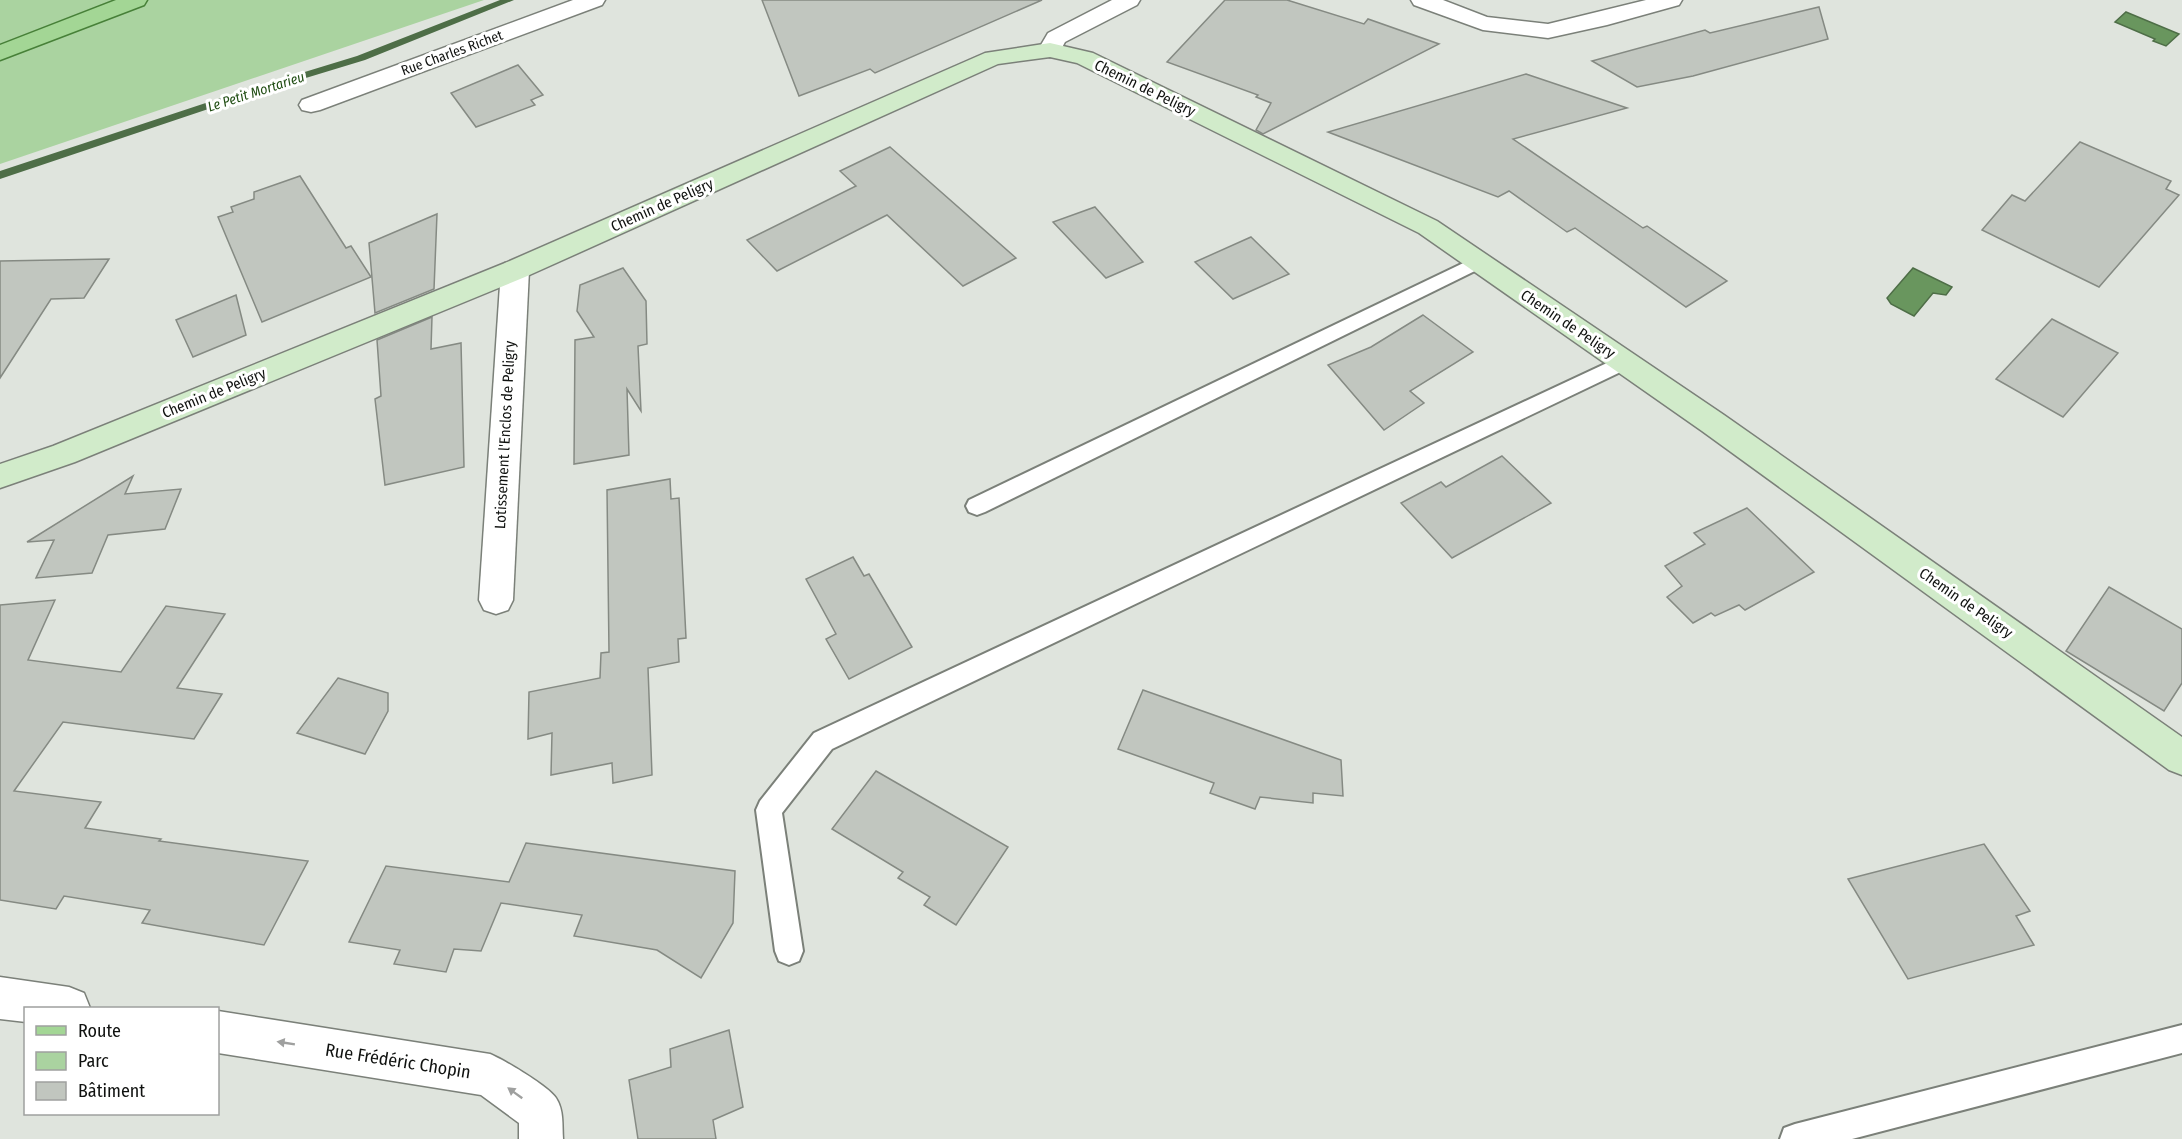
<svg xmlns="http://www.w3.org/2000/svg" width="2182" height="1139" font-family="'Fira Sans Condensed',sans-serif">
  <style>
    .green { fill: #aad3a0 }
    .water { fill: #69965e; stroke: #4e6e47; stroke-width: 1.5 }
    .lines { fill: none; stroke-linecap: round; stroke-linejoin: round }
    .stream { fill: #4e6e47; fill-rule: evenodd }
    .building { fill: #c1c6bf; stroke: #858a83; stroke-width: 1.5 }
    .lane-casing { stroke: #7b8079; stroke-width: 4 }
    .street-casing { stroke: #7b8079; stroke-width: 3 }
    .secondary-casing { stroke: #7b8079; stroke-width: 3 }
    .primary-casing { stroke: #478038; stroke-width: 3 }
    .lane { fill: #fff; fill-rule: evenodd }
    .street { fill: #fff; fill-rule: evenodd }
    .secondary { fill: #d1ebca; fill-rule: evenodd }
    .primary { fill: #a3d695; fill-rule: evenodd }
    .oneway { fill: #9fa09f }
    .labels { text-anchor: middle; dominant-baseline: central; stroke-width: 6; stroke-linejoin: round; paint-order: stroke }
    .far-street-label { font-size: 14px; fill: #101210; stroke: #fff }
    .far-water-label { font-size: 14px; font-style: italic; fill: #214e14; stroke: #fff }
    .street-label { font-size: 15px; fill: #101210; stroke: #fff }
    .near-street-label { font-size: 18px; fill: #101210; stroke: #fff }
  </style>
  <rect width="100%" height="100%" fill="#dfe4dd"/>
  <polygon class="green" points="0,0 484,0 0,164"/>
  <g class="water">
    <polygon points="2126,12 2179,34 2166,46 2153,41 2155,39 2115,22"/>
    <polygon points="1913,268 1952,287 1946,295 1933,293 1914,316 1891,304 1887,298"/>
  </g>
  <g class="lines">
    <polygon class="stream" points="500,0 514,0 365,60 247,96 0,179 0,171 239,92 357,56"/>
  </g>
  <g class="building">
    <polygon points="762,0 1042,0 875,73 870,69 799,96"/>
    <polygon points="1225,0 1287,0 1364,24 1368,19 1439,44 1263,134 1256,130 1271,103 1256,97 1258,95 1167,62"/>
    <polygon points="1819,7 1828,39 1693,76 1637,87 1592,61 1705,30 1710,33"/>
    <polygon points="518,65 543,95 531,100 535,105 476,127 451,93"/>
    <polygon points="1526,74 1627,108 1513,139 1643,228 1647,226 1727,281 1686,307 1575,228 1567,232 1509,191 1498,197 1328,132"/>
    <polygon points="2080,142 2171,181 2166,189 2179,195 2099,287 1982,230 2012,195 2025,201"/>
    <polygon points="890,147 1016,258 963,286 887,215 777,271 747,240 856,186 840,171"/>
    <polygon points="300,176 346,248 351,246 371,277 262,322 218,217 233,212 231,207 254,199 254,192"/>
    <polygon points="1095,207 1143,262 1106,278 1053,222"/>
    <polygon points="437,214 434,289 375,313 369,243"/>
    <polygon points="1251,237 1289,274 1233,299 1195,262"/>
    <polygon points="109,259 84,298 51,299 0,378 0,261"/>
    <polygon points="623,268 646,301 647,344 638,346 641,411 627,389 629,455 574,464 575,340 594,337 577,311 580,285"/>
    <polygon points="236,295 246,335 193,357 176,320"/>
    <polygon points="1423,315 1473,352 1410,391 1424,403 1384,430 1328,365 1371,347"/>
    <polygon points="432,317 431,349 461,343 464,467 385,485 375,399 381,396 377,340"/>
    <polygon points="2052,319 2118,353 2063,417 1996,379"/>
    <polygon points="1502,456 1551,503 1452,558 1401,503 1441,482 1446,487"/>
    <polygon points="133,476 125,494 181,489 165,529 108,535 92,573 36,578 54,540 27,542"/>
    <polygon points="670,479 671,499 679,498 686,638 678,639 679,662 648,668 652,775 613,783 612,763 551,775 552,733 528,739 529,692 600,678 601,653 609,652 607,490"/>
    <polygon points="1747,508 1814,572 1745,610 1739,605 1715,616 1711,613 1693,623 1667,597 1682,586 1665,566 1705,544 1694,533"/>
    <polygon points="853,557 864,576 869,574 912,647 849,679 826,639 836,634 806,579"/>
    <polygon points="2109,587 2182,629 2182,683 2164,711 2066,651"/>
    <polygon points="55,600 28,660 121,672 166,606 225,614 177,688 222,694 194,739 63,722 14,791 101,802 85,828 161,839 159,841 308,861 264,945 142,923 150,910 64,896 56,909 0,900 0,605"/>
    <polygon points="338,678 388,693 388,711 365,754 297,733"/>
    <polygon points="1143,690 1341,760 1343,796 1313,793 1313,803 1260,797 1255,809 1210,793 1214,783 1118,749"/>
    <polygon points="876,771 1008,847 956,925 924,905 930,897 898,878 903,872 832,829"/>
    <polygon points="526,843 735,871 733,923 701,978 657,950 574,936 582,915 501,903 481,951 454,949 446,972 394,964 400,950 349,942 386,866 509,882"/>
    <polygon points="1984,844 2030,911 2016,916 2034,945 1908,979 1848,879"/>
    <polygon points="729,1030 743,1107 713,1120 716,1139 638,1139 629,1080 671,1067 670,1049"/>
  </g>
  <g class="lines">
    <defs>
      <g id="lane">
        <polygon points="1478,256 1485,258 1487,262 1485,266 985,512 977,515 969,512 966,506 969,500"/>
        <polygon points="1624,355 1631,357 1634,362 1631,367 832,749 782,813 803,951 799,961 789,965 779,961 775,951 756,810 760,801 814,733"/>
        <polygon points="2182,1025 2182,1053 1852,1139 1780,1139 1784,1128 1795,1124"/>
      </g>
      <g id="street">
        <polygon points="573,0 605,0 602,5 320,110 311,112 302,110 299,105 302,100"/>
        <polygon points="1112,0 1140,0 1137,5 1065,42 1058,55 1050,57 1042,55 1038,50 1048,33"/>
        <polygon points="1411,0 1443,0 1487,17 1548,24 1646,0 1682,0 1679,5 1607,25 1548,38 1483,30 1414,5"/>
        <polygon points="515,261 525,263 529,270 513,600 508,610 496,614 484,610 479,600 501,270 505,263"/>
        <polygon points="0,977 69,987 84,993 90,1008 26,1008 26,1022 0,1019"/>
        <path d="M218,1011L490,1054C504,1060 548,1086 556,1098C564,1110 562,1125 563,1139H519V1123L481,1095L218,1053Z"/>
      </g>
      <polygon id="secondary" points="1050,43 1093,53 1437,221 1724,415 2182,737 2182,775 2169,770 1702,431 1419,233 1077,63 1050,57 998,64 525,277 75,462 0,488 0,464 53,446 505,263 985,53"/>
      <polygon id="primary" points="116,0 147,0 144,5 0,60 0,45"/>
    </defs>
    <use href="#lane" class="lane-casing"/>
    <use href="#street" class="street-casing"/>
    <use href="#secondary" class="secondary-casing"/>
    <use href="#primary" class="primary-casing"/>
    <use href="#lane" class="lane"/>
    <use href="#street" class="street"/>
    <use href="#secondary" class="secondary"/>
    <use href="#primary" class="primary"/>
  </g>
  <defs><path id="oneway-solid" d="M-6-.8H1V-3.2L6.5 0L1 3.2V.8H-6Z" transform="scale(1.5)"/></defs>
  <g class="oneway">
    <use href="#oneway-solid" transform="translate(286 1043) rotate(-171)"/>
    <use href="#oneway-solid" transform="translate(515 1093) rotate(-144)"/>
  </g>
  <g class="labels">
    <g class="far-street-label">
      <text transform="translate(452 53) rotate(-20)">Rue Charles Richet</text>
    </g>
    <g class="far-water-label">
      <text transform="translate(256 92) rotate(-18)">Le Petit Mortarieu</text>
    </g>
    <g class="street-label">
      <text transform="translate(1145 88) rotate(26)">Chemin de Peligry</text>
      <text transform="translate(662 205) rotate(-24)">Chemin de Peligry</text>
      <text transform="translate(1568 324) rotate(34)">Chemin de Peligry</text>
      <text transform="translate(214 393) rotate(-22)">Chemin de Peligry</text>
      <text transform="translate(505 435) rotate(-87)">Lotissement l'Enclos de Peligry</text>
      <text transform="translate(1966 603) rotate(35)">Chemin de Peligry</text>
    </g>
    <g class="near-street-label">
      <text transform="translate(398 1061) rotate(9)">Rue Frédéric Chopin</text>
    </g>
  </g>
  <rect x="24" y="1007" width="195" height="108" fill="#ffffff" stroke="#9fa09f" stroke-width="1.5"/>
  <rect x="36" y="1026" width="30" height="9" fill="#a3d695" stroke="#9fa09f" stroke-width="1.5"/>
  <text x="78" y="1037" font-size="18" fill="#101210">Route</text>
  <rect x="36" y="1052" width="30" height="18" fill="#aad3a0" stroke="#9fa09f" stroke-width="1.5"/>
  <text x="78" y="1067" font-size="18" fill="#101210">Parc</text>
  <rect x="36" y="1082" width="30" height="18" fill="#c1c6bf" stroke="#9fa09f" stroke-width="1.5"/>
  <text x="78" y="1097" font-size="18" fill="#101210">Bâtiment</text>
</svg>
